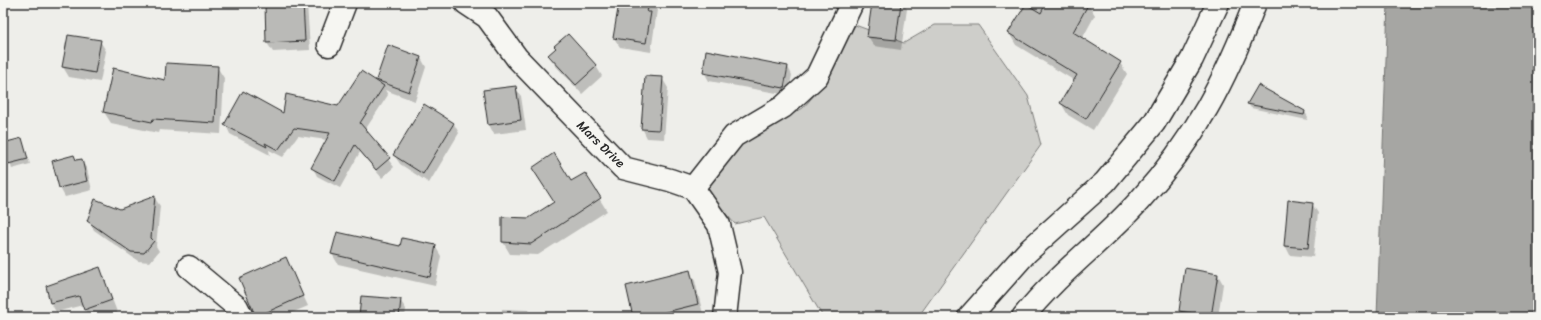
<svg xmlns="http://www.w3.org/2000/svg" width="1541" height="320" font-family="Sriracha,sans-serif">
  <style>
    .green { fill: #cececa; stroke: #7c7c7a }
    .water { fill: #a6a6a3; stroke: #757573 }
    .shadow { fill: #0003 }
    .building { fill: #babab7; stroke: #2b2b2b }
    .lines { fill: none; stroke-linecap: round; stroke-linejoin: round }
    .minor-casing { stroke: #2b2b2b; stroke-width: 25 }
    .highway-casing { stroke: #2b2b2b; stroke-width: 25 }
    .minor { stroke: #f6f6f2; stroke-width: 22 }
    .highway { stroke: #f6f6f2; stroke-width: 22 }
    .labels { text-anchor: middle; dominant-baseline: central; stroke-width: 3.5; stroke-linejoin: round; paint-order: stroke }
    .street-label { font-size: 13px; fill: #2b2b2b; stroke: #f6f6f2 }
  </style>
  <rect width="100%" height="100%" fill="#eeeeea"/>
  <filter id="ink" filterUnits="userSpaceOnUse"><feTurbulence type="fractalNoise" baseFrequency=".025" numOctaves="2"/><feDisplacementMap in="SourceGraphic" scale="8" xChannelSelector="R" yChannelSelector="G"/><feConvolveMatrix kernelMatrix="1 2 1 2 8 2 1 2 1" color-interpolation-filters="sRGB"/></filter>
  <g filter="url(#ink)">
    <polygon class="green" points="855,25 904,43 935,25 978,25 1028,96 1041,145 918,317 823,317 764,217 735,224 705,191 740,143 803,108 822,86"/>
    <polygon class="water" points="1388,3 1538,3 1538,317 1377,317"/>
    <g class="shadow">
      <polygon points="195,3 231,3 230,7"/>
      <polygon points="266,3 307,3 310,50 273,52 267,43"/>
      <polygon points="615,3 658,3 651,52 620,47 614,38 619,10"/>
      <polygon points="873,3 903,3 907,9 901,50 874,46 868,36"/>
      <polygon points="1028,3 1088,4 1095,15 1082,39 1120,63 1127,74 1093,130 1068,115 1061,103 1075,81 1016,45 1009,33"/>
      <polygon points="100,41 106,51 100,82 69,77 63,67"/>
      <polygon points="557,48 596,66 602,76 582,94 555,65 549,55"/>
      <polygon points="421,58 426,67 415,101 385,90 388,95 365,130 394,167 382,178 360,152 340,188 317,176 313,168 327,140 298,136 283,157 269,150 270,155 230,134 226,125 284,114 338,107 380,85 377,80"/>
      <polygon points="217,67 224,78 221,134 159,130 158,133 111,123 104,112 166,81"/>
      <polygon points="788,67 792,75 788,95 709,81 704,72"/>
      <polygon points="662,78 668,88 664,139 647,138 642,128"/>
      <polygon points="515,87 521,96 526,130 494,134 489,125"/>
      <polygon points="1248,104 1305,112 1308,117 1307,120 1251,108"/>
      <polygon points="454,124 459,133 429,183 400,164 394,155"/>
      <polygon points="22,139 30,164 12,169 4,144"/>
      <polygon points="74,156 77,161 81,160 87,169 92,190 65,197 60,188"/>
      <polygon points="584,174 607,211 538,255 510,254 503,242 529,219 555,202 571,183"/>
      <polygon points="154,197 160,206 156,246 159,251 150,262 138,261 94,230 88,220"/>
      <polygon points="1312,204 1318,213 1313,257 1290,255 1285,245"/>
      <polygon points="435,246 441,256 435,286 338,264 332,254 401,247"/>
      <polygon points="286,259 308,306 282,317 257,317 240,278"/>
      <polygon points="100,268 119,317 88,317 83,305 56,312 51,303"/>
      <polygon points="1186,270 1218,275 1223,284 1218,317 1179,317"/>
      <polygon points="690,271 695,281 703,314 690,317 634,317"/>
      <polygon points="400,300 406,309 405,317 360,317"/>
      <polygon points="502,309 528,310 532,317 502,317"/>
    </g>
    <g class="building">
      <polygon points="265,3 303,3 305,41 266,43"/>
      <polygon points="619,3 649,3 647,12 651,12 646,43 613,38"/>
      <polygon points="872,3 901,3 896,40 867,37"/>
      <polygon points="1046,3 1089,3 1073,32 1121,62 1086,119 1060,103 1077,75 1008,33 1026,4 1041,13"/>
      <polygon points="568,34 597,66 576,85 548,55 556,48 554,46"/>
      <polygon points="68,35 101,40 95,73 62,67"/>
      <polygon points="388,45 421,57 409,92 376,80"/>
      <polygon points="706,50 788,66 784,88 703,73"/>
      <polygon points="166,63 218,66 215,123 153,119 152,122 103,112 113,68 165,80"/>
      <polygon points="361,71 384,86 360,123 390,158 376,170 355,145 335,181 311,168 330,133 294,128 278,150 265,143 267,147 224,125 243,91 283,113 286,94 338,106"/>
      <polygon points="645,76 663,77 659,130 641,129"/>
      <polygon points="1258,85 1305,111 1304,115 1247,104"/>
      <polygon points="516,86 521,120 488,125 483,90"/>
      <polygon points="424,104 454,123 423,174 393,155"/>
      <polygon points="22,138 28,159 8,164 3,143"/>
      <polygon points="554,153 571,181 585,173 601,198 531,244 502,242 502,217 529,218 554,202 532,168"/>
      <polygon points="74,155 76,160 82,159 87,181 59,188 52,161"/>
      <polygon points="155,196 151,238 154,241 144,253 131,252 87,221 95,199 120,209"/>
      <polygon points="1288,200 1313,203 1308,248 1284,246"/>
      <polygon points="337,232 400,246 402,238 436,245 430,277 331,254"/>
      <polygon points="286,257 303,296 256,317 239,278"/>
      <polygon points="100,267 112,300 84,310 79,296 50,303 46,286"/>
      <polygon points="1185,268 1218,274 1211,317 1190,317 1191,313 1179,311"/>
      <polygon points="690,270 698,304 646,317 633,317 626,286"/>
      <polygon points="361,296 401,299 399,317 359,317"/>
    </g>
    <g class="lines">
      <defs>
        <g id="minor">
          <polyline points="466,3 487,17 517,58 623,168 670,180 693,188 719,225 730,272 725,317"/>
          <polyline points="329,45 345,3"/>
          <polyline points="693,188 734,136 783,107 817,76 852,3"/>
          <polyline points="189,267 237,307 242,317"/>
        </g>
        <g id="highway">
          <polyline points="969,317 1027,252 1105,182 1154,123 1192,59 1218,3"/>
          <path d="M1023,317C1057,274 1103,241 1139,201C1195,140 1226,79 1255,3"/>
        </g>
      </defs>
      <use href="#minor" class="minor-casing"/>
      <use href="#highway" class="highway-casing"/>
      <use href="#minor" class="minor"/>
      <use href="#highway" class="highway"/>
    </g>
  </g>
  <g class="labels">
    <g class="street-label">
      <text transform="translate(601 144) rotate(44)">Mars Drive</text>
    </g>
  </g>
  <rect width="1541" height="320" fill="none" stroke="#f6f6f2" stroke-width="16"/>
  <rect x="8" y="8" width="1525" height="304" fill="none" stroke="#2b2b2b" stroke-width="1.5" filter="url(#ink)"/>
</svg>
